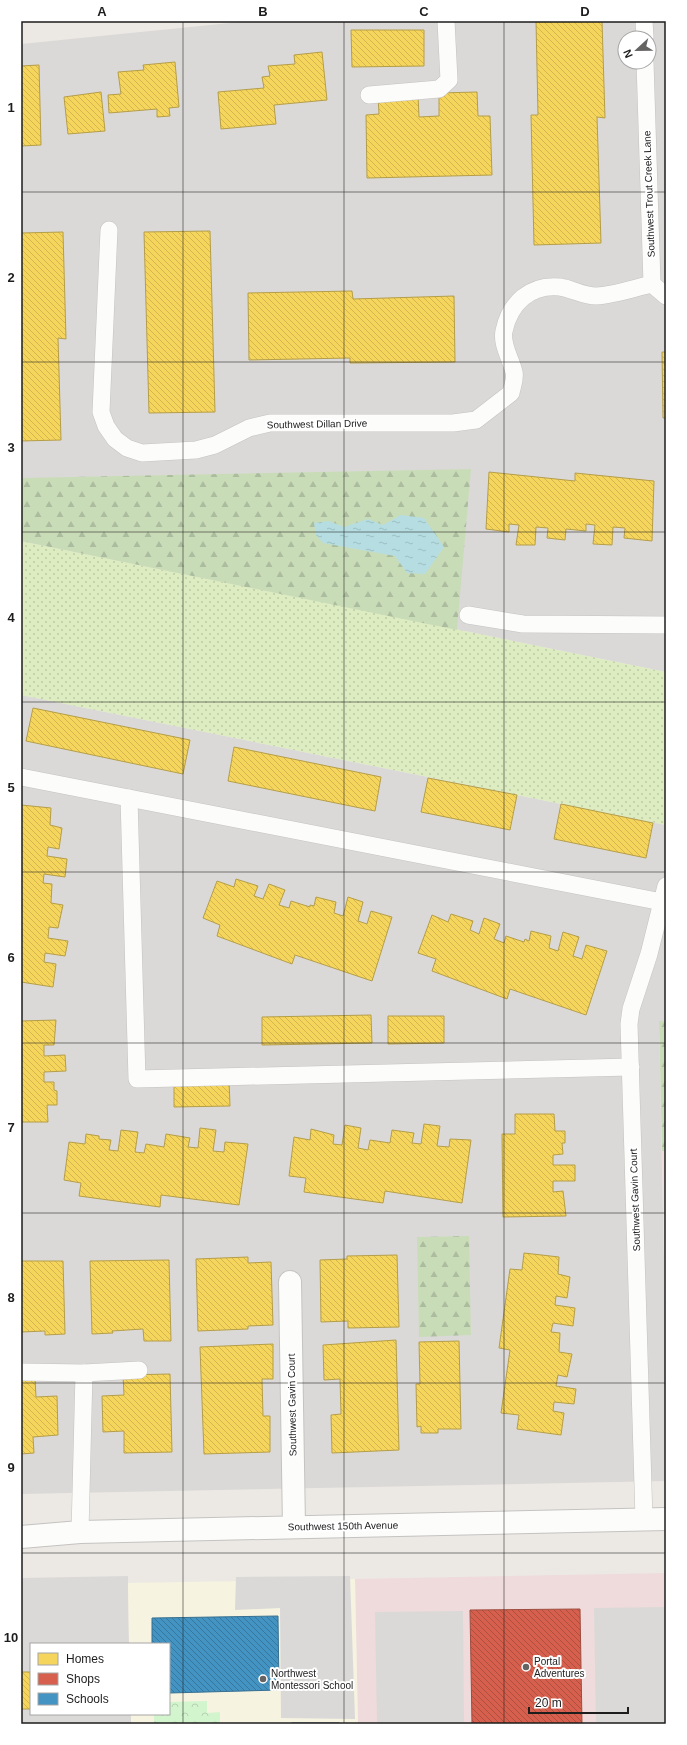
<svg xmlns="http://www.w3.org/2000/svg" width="687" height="1745" font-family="Arial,sans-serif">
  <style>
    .residential { fill: #dbd9d7; fill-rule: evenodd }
    .commercial { fill: #efdbdb }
    .education { fill: #f6f3e0 }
    .grass { fill: url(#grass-dots) }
    .forest { fill: url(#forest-firs) }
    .park { fill: url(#park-crowns) }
    .parking { fill: #dad9d7 }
    .water { fill: url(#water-ripples) }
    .homes { fill: url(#homes-back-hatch); stroke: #b59e49 }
    .shops { fill: url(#shops-back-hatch); stroke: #9e4c3f }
    .schools { fill: url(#schools-back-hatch); stroke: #387091 }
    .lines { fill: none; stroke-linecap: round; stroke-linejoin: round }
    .lane-casing { stroke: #c4c3c1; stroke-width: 18 }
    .street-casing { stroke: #c4c3c1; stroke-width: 24 }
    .lane { stroke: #fcfcfb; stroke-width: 17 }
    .street { stroke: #fcfcfb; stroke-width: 22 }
    .grid { fill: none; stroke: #1d1d1d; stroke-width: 1; stroke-opacity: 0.55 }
    .poi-dot { fill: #656463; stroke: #fff; stroke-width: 1.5 }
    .labels { text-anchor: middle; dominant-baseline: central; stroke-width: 4; stroke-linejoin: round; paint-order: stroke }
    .street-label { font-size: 10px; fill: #1d1d1d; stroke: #fff }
    .poi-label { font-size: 10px; fill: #1d1d1d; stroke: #fff; text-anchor: start }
    .neatline { fill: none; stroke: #1d1d1d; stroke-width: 1.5 }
    .grid-label { font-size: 13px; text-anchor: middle; font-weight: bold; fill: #1d1d1d }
  </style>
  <defs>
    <pattern id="grass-dots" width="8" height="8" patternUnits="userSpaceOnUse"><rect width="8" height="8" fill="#ddecc1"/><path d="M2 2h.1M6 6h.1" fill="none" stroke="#bdcaa5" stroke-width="1.8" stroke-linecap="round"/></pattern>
    <pattern id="forest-firs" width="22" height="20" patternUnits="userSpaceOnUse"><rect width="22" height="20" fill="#c9dcb8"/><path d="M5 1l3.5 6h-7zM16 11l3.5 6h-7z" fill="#acbc9e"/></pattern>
    <pattern id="park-crowns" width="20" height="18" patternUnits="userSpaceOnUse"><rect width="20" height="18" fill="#d3f5ce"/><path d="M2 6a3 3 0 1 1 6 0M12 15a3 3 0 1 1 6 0" fill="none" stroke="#b5d2b0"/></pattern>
    <pattern id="water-ripples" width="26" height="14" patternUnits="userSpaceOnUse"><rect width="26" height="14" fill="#b6dee2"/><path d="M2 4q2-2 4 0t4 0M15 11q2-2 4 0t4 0" fill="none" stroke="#9cbec1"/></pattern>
    <pattern id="homes-back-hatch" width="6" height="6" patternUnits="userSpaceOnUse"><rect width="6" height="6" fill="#f6d55c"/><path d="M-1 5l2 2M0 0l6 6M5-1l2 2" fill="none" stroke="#d2b650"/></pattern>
    <pattern id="shops-back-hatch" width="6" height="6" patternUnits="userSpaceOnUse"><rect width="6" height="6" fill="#d6604d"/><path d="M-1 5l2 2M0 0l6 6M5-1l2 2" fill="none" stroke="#ad4f3f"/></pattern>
    <pattern id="schools-back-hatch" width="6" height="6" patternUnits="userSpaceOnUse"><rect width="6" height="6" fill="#4393c3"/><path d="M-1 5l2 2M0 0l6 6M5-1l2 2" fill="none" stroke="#37779e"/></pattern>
  </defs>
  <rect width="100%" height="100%" fill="#ece9e5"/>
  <g class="residential">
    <path d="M250,21H666V672L21,541V44ZM625,38H649V62H625Z"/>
    <polygon points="21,695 666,825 666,1021 659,1022 666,1358 666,1481 21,1494"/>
    <polygon points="128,1576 129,1644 31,1644 31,1714 131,1714 131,1724 21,1724 21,1578"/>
  </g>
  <g class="commercial">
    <polygon points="662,1151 666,1151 666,1358"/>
    <polygon points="666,1573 666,1724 358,1724 355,1579"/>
  </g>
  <polygon class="education" points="355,1579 358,1724 131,1724 131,1714 169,1714 169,1644 129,1644 128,1583"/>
  <polygon class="grass" points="21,541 666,672 666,825 21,695"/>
  <g class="forest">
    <polygon points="471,469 457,630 21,541 21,478"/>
    <polygon points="659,1021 666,1021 666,1151 662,1151"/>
    <polygon points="469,1236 471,1335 419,1337 417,1237"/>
  </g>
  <polygon class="park" points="207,1701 207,1713 220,1712 220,1724 154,1724 154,1714 169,1714 169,1702"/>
  <g class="parking">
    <polygon points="350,1576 355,1719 281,1718 280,1608 235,1610 236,1577"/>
    <polygon points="666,1607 666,1724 596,1724 594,1608"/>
    <polygon points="463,1611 464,1724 377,1724 375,1612"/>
  </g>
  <polygon class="water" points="401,515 424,518 444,547 425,574 407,573 395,556 323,543 316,535 314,523 329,521 344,527 368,519 383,525"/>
  <g class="homes">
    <polygon points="536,21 602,21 605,118 597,117 601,243 534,245 531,115 538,115"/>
    <polygon points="351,30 424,30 424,66 352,67"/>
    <polygon points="322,52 327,100 274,105 276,124 221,129 218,92 264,88 262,77 270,76 268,66 295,64 294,55"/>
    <polygon points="175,62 179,107 169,108 170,116 157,117 157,109 109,113 108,95 121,94 118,72 144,70 143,65"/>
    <polygon points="39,65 41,145 21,146 21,66"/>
    <polygon points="101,92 105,131 68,134 64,97"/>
    <polygon points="477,92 478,116 490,116 492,175 367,178 366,115 379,114 378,95 418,95 419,117 439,116 439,93"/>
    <polygon points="210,231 215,412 149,413 144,232"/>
    <polygon points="63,232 66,339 58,338 61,440 21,441 21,233"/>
    <polygon points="352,291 353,299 454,296 455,362 350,363 350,358 249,360 248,293"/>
    <polygon points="662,352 666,352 666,418 663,418"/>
    <polygon points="489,472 575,481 575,473 654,481 652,541 624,538 625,528 613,527 612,545 593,544 595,525 586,524 586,531 566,529 565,540 547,538 548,528 536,527 535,545 516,545 519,525 509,524 509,532 486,529"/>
    <polygon points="33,708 190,740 183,774 26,741"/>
    <polygon points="234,747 381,777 375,811 228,781"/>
    <polygon points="428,778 517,795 510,830 421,812"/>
    <polygon points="561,804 653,823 646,858 554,839"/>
    <polygon points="21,805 51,808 50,825 62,828 59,849 48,847 47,856 67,859 65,877 44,874 43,883 52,884 51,903 63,905 58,928 49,927 48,938 68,941 65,956 45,953 44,962 56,964 53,987 21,982"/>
    <polygon points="236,879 258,886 254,896 263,899 269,884 285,890 279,905 289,908 291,901 310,907 310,905 314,906 316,897 336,902 334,913 343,916 348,897 363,902 358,921 367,924 371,911 392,917 372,981 295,955 292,964 217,936 220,925 203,918 217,881 234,887"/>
    <polygon points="451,914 473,921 470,930 479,934 484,918 500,924 494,939 504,943 506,936 524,942 525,939 529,941 531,931 551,936 549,948 558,951 563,932 579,937 573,956 582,959 586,945 607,951 586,1015 510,989 507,999 432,971 436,959 418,953 432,915 448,922"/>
    <polygon points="371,1015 372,1043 262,1045 262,1017"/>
    <polygon points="388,1016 444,1016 444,1043 388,1044"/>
    <polygon points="56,1020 54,1045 44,1045 44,1056 65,1055 66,1071 44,1072 44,1082 54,1082 54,1090 57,1091 57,1105 47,1105 48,1122 21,1122 21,1021"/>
    <polygon points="229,1079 230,1106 174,1107 174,1080"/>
    <polygon points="515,1114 554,1114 555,1131 565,1131 565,1143 562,1143 563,1154 553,1155 553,1165 575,1165 575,1181 553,1181 553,1192 563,1191 566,1216 503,1217 502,1134 515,1134"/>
    <polygon points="424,1124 440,1126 437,1146 449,1147 450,1139 471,1140 462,1203 385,1191 383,1203 304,1192 306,1178 289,1176 294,1137 310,1140 311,1129 334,1135 333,1144 342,1145 345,1125 361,1128 358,1148 368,1150 370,1140 390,1143 392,1130 414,1133 412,1143 421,1144"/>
    <polygon points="200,1128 216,1130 213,1151 224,1152 225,1142 248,1144 239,1205 161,1195 160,1207 79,1196 81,1183 64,1180 69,1142 85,1144 86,1134 99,1136 99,1139 111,1140 109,1150 118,1151 121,1130 138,1132 135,1152 144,1153 146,1144 164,1147 166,1134 190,1138 188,1147 198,1148"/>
    <polygon points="524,1253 559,1257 558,1274 570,1277 567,1298 556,1296 555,1305 575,1308 573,1326 553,1323 551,1332 560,1333 559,1352 572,1354 567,1377 558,1375 556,1386 576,1389 574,1404 554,1402 553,1411 564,1413 561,1435 517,1429 519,1415 501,1413 510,1350 499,1348 510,1269 522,1270"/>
    <polygon points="397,1255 399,1327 348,1328 348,1321 321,1322 320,1260 347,1259 347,1256"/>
    <polygon points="248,1257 248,1263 271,1262 273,1325 248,1326 248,1329 198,1331 196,1259"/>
    <polygon points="169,1260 171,1341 144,1341 143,1329 112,1331 113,1333 92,1334 90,1261"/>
    <polygon points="21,1261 63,1261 65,1334 45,1335 45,1331 21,1332"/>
    <polygon points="396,1340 399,1450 332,1453 331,1415 341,1414 340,1379 324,1380 323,1345"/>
    <polygon points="459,1341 461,1429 438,1429 438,1433 421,1433 421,1426 417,1427 416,1384 420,1384 419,1342"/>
    <polygon points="273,1344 273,1379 262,1379 263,1416 270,1416 270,1452 204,1454 200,1347"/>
    <polygon points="170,1374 172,1452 124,1453 124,1431 103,1432 102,1396 124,1395 123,1375"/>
    <polygon points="21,1378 35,1378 36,1397 57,1396 58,1435 33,1437 34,1453 21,1454"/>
    <rect x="21" y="1672" width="10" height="37"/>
  </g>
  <polygon class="shops" points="580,1609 582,1724 472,1724 470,1610"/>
  <g class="schools">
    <polygon points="278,1616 279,1690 169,1693 169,1644 152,1644 152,1618"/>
    <rect x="292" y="1723" width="47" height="1"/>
  </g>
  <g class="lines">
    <defs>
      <g id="lane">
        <polyline points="644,21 645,38"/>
        <polyline points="369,95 439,89 449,80 446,21"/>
        <path d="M109,230L101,412L106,426L115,439L127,448L142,453L196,450L215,445L249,428L270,423H453L476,420L511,393C512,387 516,378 514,372C511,359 501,344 504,331C510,303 530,284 560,287C572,289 584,296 596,296C615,295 634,288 652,284L645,62"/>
        <polyline points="652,284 666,296"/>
        <polyline points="468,615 523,624 666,625"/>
        <polyline points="21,777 662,902"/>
        <polyline points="129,798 137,1079 631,1067"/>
        <polyline points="21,1372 84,1373 80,1532"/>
        <polyline points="84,1373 139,1370"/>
        <polyline points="644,1519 629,1024 631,1009 649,954 666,886"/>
      </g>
      <g id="street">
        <polyline points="290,1282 294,1527"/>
        <polyline points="21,1537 80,1532 666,1519"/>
      </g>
    </defs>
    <use href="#lane" class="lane-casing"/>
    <use href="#street" class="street-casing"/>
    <use href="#lane" class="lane"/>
    <use href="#street" class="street"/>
  </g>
  <path class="grid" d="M183,21V1724M344,21V1724M504,21V1724M21,192H666M21,362H666M21,532H666M21,702H666M21,872H666M21,1043H666M21,1213H666M21,1383H666M21,1553H666"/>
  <g class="poi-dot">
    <circle cx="526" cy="1667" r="4"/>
    <circle cx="263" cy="1679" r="4"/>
  </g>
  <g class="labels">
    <g class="street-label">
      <text transform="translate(649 194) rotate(-92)">Southwest Trout Creek Lane</text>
      <text transform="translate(317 424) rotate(-1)">Southwest Dillan Drive</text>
      <text transform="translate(635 1200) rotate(-92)">Southwest Gavin Court</text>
      <text transform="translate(292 1405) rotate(-91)">Southwest Gavin Court</text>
      <text transform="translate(343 1526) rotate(-1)">Southwest 150th Avenue</text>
    </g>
    <g class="poi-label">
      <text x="534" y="1661">Portal<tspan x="534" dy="12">Adventures</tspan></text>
      <text x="271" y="1673">Northwest<tspan x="271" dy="12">Montessori School</tspan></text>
    </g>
  </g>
  <rect width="687" height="1745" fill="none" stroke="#ffffff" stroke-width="44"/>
  <rect x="30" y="1643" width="140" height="72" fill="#ffffff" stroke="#a5a5a5"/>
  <rect x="38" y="1653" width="20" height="12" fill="#f6d55c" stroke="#a5a5a5"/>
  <text x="66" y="1663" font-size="12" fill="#1d1d1d">Homes</text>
  <rect x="38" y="1673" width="20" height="12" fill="#d6604d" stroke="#a5a5a5"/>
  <text x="66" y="1683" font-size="12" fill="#1d1d1d">Shops</text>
  <rect x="38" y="1693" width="20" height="12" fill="#4393c3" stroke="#a5a5a5"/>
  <text x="66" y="1703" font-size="12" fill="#1d1d1d">Schools</text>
  <g transform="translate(637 50) rotate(248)"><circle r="19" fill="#ffffff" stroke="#a5a5a5"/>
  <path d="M0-3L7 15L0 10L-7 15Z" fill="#656463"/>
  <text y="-6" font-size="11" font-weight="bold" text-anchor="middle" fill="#1d1d1d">N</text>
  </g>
  <path d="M529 1707v6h99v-6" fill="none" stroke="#1d1d1d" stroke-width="2"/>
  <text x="535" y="1707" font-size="12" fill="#1d1d1d" stroke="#ffffff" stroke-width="3" paint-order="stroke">20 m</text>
  <rect x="22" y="22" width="643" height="1701" class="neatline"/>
  <g class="grid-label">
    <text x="102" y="16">A</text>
    <text x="263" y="16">B</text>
    <text x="424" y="16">C</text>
    <text x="585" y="16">D</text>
    <text x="11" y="112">1</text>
    <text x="11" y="282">2</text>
    <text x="11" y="452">3</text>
    <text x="11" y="622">4</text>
    <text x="11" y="792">5</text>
    <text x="11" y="962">6</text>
    <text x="11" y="1132">7</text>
    <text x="11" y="1302">8</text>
    <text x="11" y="1472">9</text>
    <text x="11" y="1642">10</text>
  </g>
</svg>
